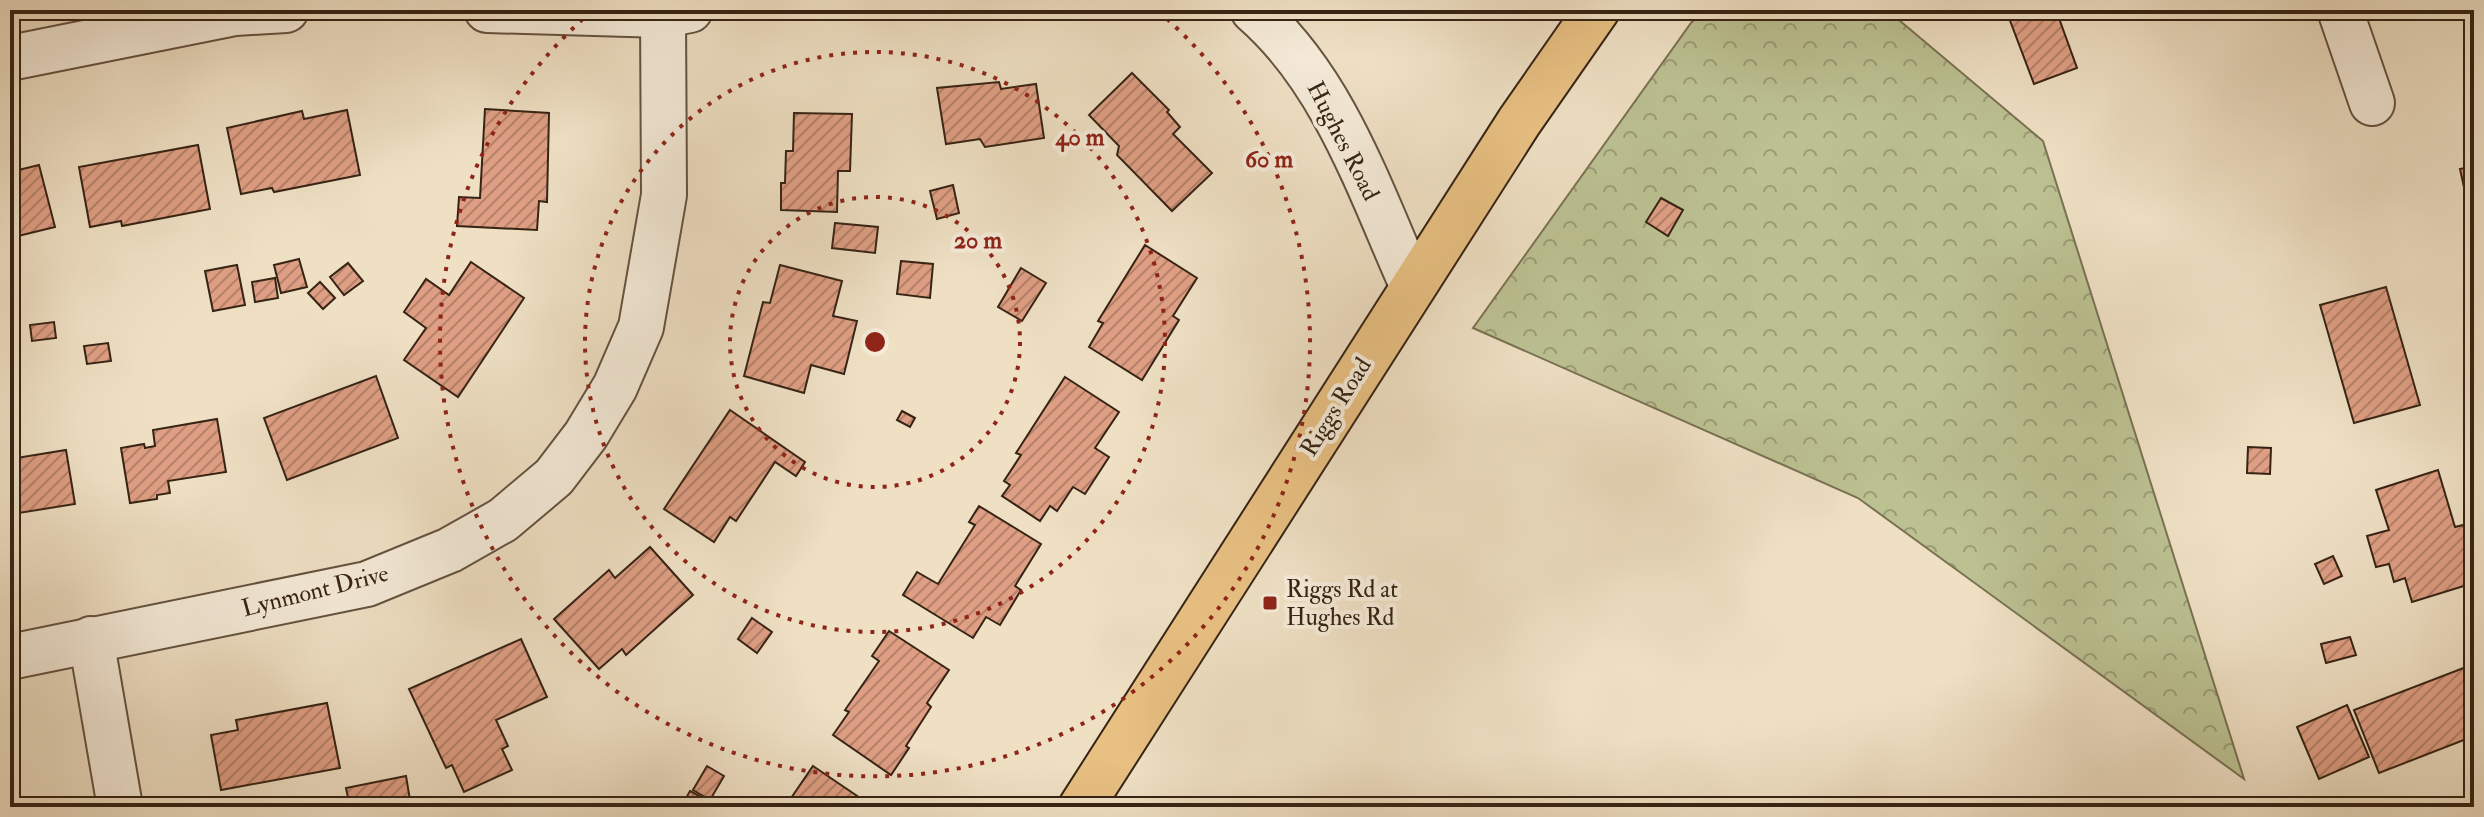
<svg xmlns="http://www.w3.org/2000/svg" width="2484" height="817" font-family="'IM FELL Double Pica',serif">
  <style>
    .forest { fill: url(#forest-crowns); stroke: #797253; stroke-width: 2 }
    .building { fill: url(#building-hatch); stroke: #362314; stroke-width: 2 }
    .lines { fill: none; stroke-linecap: round; stroke-linejoin: round }
    .minor-casing { stroke: #645240; stroke-width: 48 }
    .major-casing { stroke: #362314; stroke-width: 48 }
    .minor { stroke: #f5ebd9; stroke-width: 44 }
    .major { stroke: #e8c082; stroke-width: 44 }
    .ring { fill: none; stroke: #8f2418; stroke-width: 4; stroke-dasharray: 4 8 }
    .poi-dot { fill: #8f2418; stroke: #f5ebd9; stroke-width: 3 }
    .labels { text-anchor: middle; dominant-baseline: central; stroke-width: 8; stroke-linejoin: round; paint-order: stroke }
    .street-label { font-size: 24px; fill: #362314; stroke: #f5ebd9 }
    .poi-label { font-size: 24px; fill: #362314; stroke: #f5ebd9; text-anchor: start }
    .centre { fill: #8f2418; stroke: #f5ebd9; stroke-width: 4 }
    .ring-label { font-size: 24px; text-anchor: middle; font-weight: bold; fill: #8f2418; stroke: #f5ebd9; stroke-width: 8; stroke-linejoin: round; paint-order: stroke }
  </style>
  <defs>
    <pattern id="forest-crowns" width="20" height="18" patternUnits="userSpaceOnUse" patternTransform="scale(2)"><rect width="20" height="18" fill="#bcc192"/><path d="M2 6a3 3 0 1 1 6 0M12 15a3 3 0 1 1 6 0" fill="none" stroke="#9a9c76"/></pattern>
    <pattern id="building-hatch" width="6" height="6" patternUnits="userSpaceOnUse" patternTransform="scale(2)"><rect width="6" height="6" fill="#df9f84"/><path d="M-1 1l2-2M0 6l6-6M5 7l2-2" fill="none" stroke="#b6816b"/></pattern>
  </defs>
  <rect width="100%" height="100%" fill="#efe0c4"/>
  <filter id="stains"><feTurbulence type="fractalNoise" baseFrequency=".0025" numOctaves="4"/><feColorMatrix values="0 0 0 0 .2 0 0 0 0 .09 0 0 0 0 .02 0 0 0 .5 -.17"/></filter>
  <radialGradient id="worn" r=".72"><stop offset=".6" stop-color="#630" stop-opacity="0"/><stop offset="1" stop-color="#630" stop-opacity=".3"/></radialGradient>
  <polygon class="forest" points="1704,10 1887,10 2043,141 2244,779 1858,498 1473,328 1691,23"/>
  <g class="building">
    <polygon points="2006,10 2056,10 2077,68 2034,84"/>
    <polygon points="1132,73 1169,110 1167,112 1180,127 1173,134 1212,173 1172,211 1117,155 1119,146 1089,115"/>
    <polygon points="999,82 1001,89 1036,84 1044,138 985,147 980,139 946,144 937,88"/>
    <polygon points="485,109 549,113 547,202 539,201 537,230 457,226 459,197 480,198"/>
    <polygon points="347,110 360,175 274,192 272,188 241,194 227,128 302,111 304,119"/>
    <polygon points="794,113 852,114 850,171 838,171 837,212 781,210 781,183 785,183 786,151 793,151"/>
    <polygon points="198,145 210,209 122,226 121,221 90,227 79,167"/>
    <polygon points="39,165 55,227 10,238 10,172"/>
    <polygon points="2474,166 2474,233 2460,169"/>
    <polygon points="953,185 959,213 937,219 930,191"/>
    <polygon points="1661,198 1683,210 1668,236 1646,222"/>
    <polygon points="835,223 878,227 875,253 832,248"/>
    <polygon points="1145,245 1197,278 1173,316 1179,320 1142,380 1089,347 1103,323 1098,321"/>
    <polygon points="299,259 307,287 281,293 274,265"/>
    <polygon points="901,261 933,264 930,298 897,294"/>
    <polygon points="471,262 524,298 458,397 404,360 426,328 404,312 426,279 449,295"/>
    <polygon points="348,263 363,281 344,295 330,277"/>
    <polygon points="237,265 245,305 213,311 205,271"/>
    <polygon points="780,265 842,281 833,316 857,321 844,374 811,365 804,393 744,376 763,302 770,303"/>
    <polygon points="1021,268 1046,283 1022,321 998,307"/>
    <polygon points="275,278 278,298 255,302 252,282"/>
    <polygon points="320,282 335,298 323,309 308,293"/>
    <polygon points="2386,287 2420,405 2354,423 2320,305"/>
    <polygon points="54,322 56,338 32,341 30,325"/>
    <polygon points="108,343 111,361 87,364 84,346"/>
    <polygon points="376,376 398,438 287,480 264,418"/>
    <polygon points="1065,377 1119,412 1095,448 1109,457 1085,494 1073,487 1057,511 1050,506 1040,521 1002,496 1010,485 1004,481 1021,455 1016,453"/>
    <polygon points="730,410 805,462 796,476 775,462 736,521 730,517 714,542 664,509"/>
    <polygon points="902,411 915,418 910,427 897,420"/>
    <polygon points="217,419 226,472 168,481 170,493 157,495 157,499 130,503 121,448 144,444 145,448 155,446 153,430"/>
    <polygon points="2248,447 2271,448 2270,474 2247,473"/>
    <polygon points="66,450 75,504 12,514 13,525 10,525 10,459"/>
    <polygon points="2438,470 2455,527 2463,525 2474,560 2474,586 2468,588 2467,585 2412,602 2405,578 2394,582 2389,564 2376,567 2367,536 2389,530 2376,490"/>
    <polygon points="979,506 1041,544 1015,586 1021,590 1000,625 986,617 973,638 903,595 917,572 938,584 975,525 969,522"/>
    <polygon points="650,547 693,595 626,655 622,649 599,669 554,619 609,570 615,578"/>
    <polygon points="2333,556 2342,576 2324,584 2315,564"/>
    <polygon points="752,618 772,632 757,653 738,639"/>
    <polygon points="889,631 949,670 927,703 931,707 906,746 909,748 891,775 833,735 849,712 845,710 879,661 872,656"/>
    <polygon points="2350,637 2356,655 2326,663 2321,644"/>
    <polygon points="521,639 547,697 496,720 508,746 502,749 512,770 464,792 452,765 446,768 409,689"/>
    <polygon points="2474,664 2474,736 2379,773 2354,710"/>
    <polygon points="327,703 340,768 221,790 211,735 238,730 236,720"/>
    <polygon points="2347,705 2369,757 2319,779 2297,727"/>
    <polygon points="707,766 724,776 710,800 693,790"/>
    <polygon points="813,766 866,802 862,807 785,807"/>
    <polygon points="406,776 410,800 375,807 350,807 346,788"/>
    <polygon points="690,791 707,800 703,807 681,807"/>
  </g>
  <g class="lines">
    <defs>
      <g id="minor">
        <polyline points="487,10 663,15 690,10"/>
        <path d="M1253,10C1334,80 1370,191 1413,287"/>
        <polyline points="2340,10 2372,103"/>
        <polyline points="10,58 235,13 286,10"/>
        <polyline points="91,639 120,807"/>
        <polyline points="10,657 367,584 450,550 503,520 554,477 586,435 615,387 641,327 664,195 663,15"/>
      </g>
      <polyline id="major" points="1081,807 1519,122 1597,10"/>
    </defs>
    <use href="#minor" class="minor-casing"/>
    <use href="#major" class="major-casing"/>
    <use href="#minor" class="minor"/>
    <use href="#major" class="major"/>
  </g>
  <g class="ring">
    <circle cx="875" cy="342" r="145"/>
    <circle cx="875" cy="342" r="290"/>
    <path d="M1158 11A435 435 0 1 1 592 11"/>
  </g>
  <rect class="poi-dot" x="1262" y="595" width="16" height="16" rx="4"/>
  <g class="labels">
    <g class="street-label">
      <text transform="translate(1343 141) rotate(63)">Hughes Road</text>
      <text transform="translate(1336 407) rotate(-58)">Riggs Road</text>
      <text transform="translate(315 591) rotate(-14)">Lynmont Drive</text>
    </g>
    <g class="poi-label">
      <text x="1286" y="589">Riggs Rd at<tspan x="1286" dy="28">Hughes Rd</tspan></text>
    </g>
  </g>
  <circle cx="875" cy="342" r="12" class="centre"/>
  <g class="ring-label">
    <text x="1080" y="145">40 m</text>
    <text x="1269" y="167">60 m</text>
    <text x="978" y="248">20 m</text>
  </g>
  <rect width="2484" height="817" fill="none" stroke="#efe0c4" stroke-width="40"/>
  <rect x="12" y="12" width="2460" height="793" fill="none" stroke="#362314" stroke-width="4"/>
  <rect x="20" y="20" width="2444" height="777" fill="none" stroke="#362314" stroke-width="2"/>
  <rect width="100%" height="100%" filter="url(#stains)"/>
  <rect width="100%" height="100%" fill="url(#worn)"/>
</svg>
